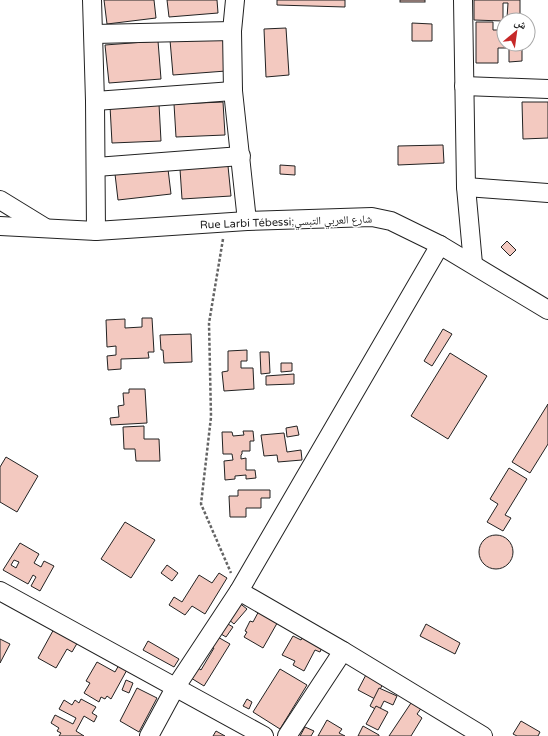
<svg xmlns="http://www.w3.org/2000/svg" width="548" height="736" font-family="'Varela Round','Noto Naskh Arabic',sans-serif">
  <style>
    .building { fill: #f3c9c0; stroke: #222; fill-rule: evenodd }
    .lines { fill: none; stroke-linecap: round; stroke-linejoin: round }
    .minor-casing { stroke: #222; stroke-width: 20 }
    .path { stroke: #646464; stroke-width: 2.5; stroke-dasharray: 3 2; stroke-linecap: butt }
    .minor { stroke: #fff; stroke-width: 18 }
    .labels { text-anchor: middle; dominant-baseline: central; stroke-width: 3; stroke-linejoin: round; paint-order: stroke }
    .street-label { font-size: 11px; fill: #222; stroke: #fff }
  </style>
  <rect width="100%" height="100%" fill="#fff"/>
  <g class="building">
    <polygon points="104,0 154,0 156,18 107,24"/>
    <polygon points="167,0 217,0 218,13 169,17"/>
    <polygon points="277,0 345,0 345,7 277,5"/>
    <rect x="400" y="0" width="25" height="2"/>
    <polygon points="474,0 520,0 520,18 507,18 508,3 503,3 503,21 474,20"/>
    <polygon points="476,22 493,22 493,30 502,30 502,22 504,22 504,44 522,44 522,61 509,62 509,48 498,48 498,63 476,63"/>
    <polygon points="412,23 432,24 432,41 412,41"/>
    <polygon points="286,28 289,75 266,77 264,29"/>
    <polygon points="223,36 226,71 173,75 170,40"/>
    <polygon points="158,41 161,79 109,83 105,45"/>
    <polygon points="223,102 225,135 176,137 174,104"/>
    <polygon points="522,102 548,102 548,138 523,139"/>
    <polygon points="159,104 161,141 112,143 110,106"/>
    <polygon points="443,145 444,163 398,165 398,146"/>
    <polygon points="280,165 295,166 295,175 280,174"/>
    <polygon points="228,166 231,196 182,199 180,169"/>
    <polygon points="168,169 171,194 118,200 115,174"/>
    <polygon points="507,241 516,250 510,256 501,247"/>
    <polygon points="142,318 152,318 154,352 148,352 149,358 121,359 121,369 108,370 107,356 116,355 116,346 107,347 106,320 125,319 125,328 142,327"/>
    <polygon points="443,329 452,334 432,366 424,361"/>
    <polygon points="191,334 192,362 164,363 163,350 161,350 160,335"/>
    <polygon points="247,350 247,361 241,361 241,368 253,368 254,389 224,391 222,372 228,371 228,351"/>
    <polygon points="260,352 269,352 270,373 261,374"/>
    <polygon points="450,353 487,376 448,439 411,416"/>
    <polygon points="281,363 292,363 292,371 281,372"/>
    <polygon points="294,374 294,384 266,385 266,376"/>
    <polygon points="129,389 145,389 147,423 111,425 110,418 119,417 118,406 124,405 123,393 129,393"/>
    <polygon points="548,404 548,444 530,473 512,462"/>
    <polygon points="144,426 144,439 159,439 160,461 136,461 135,449 124,449 123,427"/>
    <polygon points="297,426 299,435 287,437 286,428"/>
    <polygon points="243,431 253,431 254,441 250,441 250,451 242,451 242,454 241,455 241,459 246,458 246,470 255,470 256,478 246,479 246,475 235,476 235,479 225,480 224,461 233,460 232,454 223,454 222,432 232,432 233,436 244,435"/>
    <polygon points="284,433 287,452 301,450 302,460 278,462 277,455 264,456 261,435"/>
    <polygon points="6,457 38,476 17,512 0,502 0,467"/>
    <polygon points="509,468 527,479 505,515 511,518 503,531 487,522 498,504 490,499"/>
    <polygon points="238,490 270,490 270,498 261,498 261,508 246,508 246,517 230,517 229,496 238,496"/>
    <polygon points="125,522 155,540 131,578 101,559"/>
    <circle cx="496" cy="552" r="17"/>
    <path d="M20,543L39,554L34,563L41,567L44,561L54,566L40,591L31,586L36,577L33,575L28,584L3,570ZM14,560L19,562L16,568L11,565Z"/>
    <polygon points="167,565 178,573 172,581 161,573"/>
    <polygon points="219,573 227,578 205,614 192,606 185,615 169,605 174,597 182,602 199,575 212,583"/>
    <polygon points="233,598 247,609 234,624 221,613"/>
    <polygon points="261,607 280,618 263,648 244,637 247,632 245,631 250,621 253,622"/>
    <polygon points="223,621 233,627 226,637 216,631"/>
    <polygon points="426,624 460,643 455,654 420,636"/>
    <polygon points="55,627 79,640 72,652 67,649 56,668 38,658"/>
    <polygon points="305,633 324,643 320,652 315,650 304,671 293,665 295,661 282,655 293,636 301,640"/>
    <polygon points="216,636 230,644 204,686 191,678 197,667 201,670 214,648 210,646"/>
    <polygon points="0,639 10,644 0,663"/>
    <polygon points="148,641 179,659 174,667 143,650"/>
    <polygon points="97,662 115,672 120,663 128,668 111,699 107,696 105,699 101,697 99,702 84,693 90,683 86,681"/>
    <polygon points="280,669 307,685 280,729 253,712"/>
    <polygon points="369,669 386,678 375,699 358,690"/>
    <polygon points="126,680 133,683 129,693 122,690"/>
    <polygon points="137,688 157,698 139,732 120,721"/>
    <polygon points="379,688 397,696 393,705 384,701 379,711 370,706"/>
    <polygon points="415,697 425,703 417,714 422,718 411,736 389,736"/>
    <polygon points="81,699 96,707 92,713 97,716 94,722 84,716 76,731 84,736 59,736 61,733 57,731 59,728 51,723 55,715 73,724 76,718 59,709 64,700 72,705 75,700 79,703"/>
    <polygon points="247,699 252,702 249,709 243,706"/>
    <polygon points="376,706 388,712 378,730 366,724"/>
    <polygon points="327,720 342,729 339,733 345,736 318,736"/>
    <polygon points="521,721 540,732 538,736 517,736 513,734"/>
    <polygon points="363,726 379,735 379,736 358,736"/>
    <polygon points="305,727 314,731 311,736 300,736"/>
    <polygon points="216,731 225,736 213,736"/>
  </g>
  <g class="lines">
    <defs>
      <g id="minor">
        <polyline points="92,0 95,101 96,231"/>
        <polyline points="235,0 232,31 233,91 247,221"/>
        <polyline points="463,0 466,187 473,264"/>
        <polyline points="94,34 232,31"/>
        <polyline points="464,86 548,89"/>
        <polyline points="95,101 233,91"/>
        <polyline points="96,167 241,156"/>
        <polyline points="466,187 548,193"/>
        <polyline points="0,200 44,227"/>
        <polyline points="0,226 96,231 247,221 372,217 391,221 440,245 548,310"/>
        <polyline points="0,591 264,736"/>
        <polyline points="239,591 343,651 483,736"/>
        <polyline points="149,736 175,688 239,591 440,245"/>
        <polyline points="287,736 343,651"/>
      </g>
    </defs>
    <use href="#minor" class="minor-casing"/>
    <polyline class="path" points="223,239 209,323 211,417 201,504 231,573"/>
    <use href="#minor" class="minor"/>
  </g>
  <g class="labels">
    <g class="street-label">
      <text transform="translate(286 222) rotate(-2)">Rue Larbi Tébessi;شارع العربي التبسي</text>
    </g>
  </g>
  <g transform="translate(516 32) rotate(29)"><circle r="19" fill="#ffffff" stroke="#a7a7a7"/>
  <path d="M0-3L7 15L0 10L-7 15Z" fill="#c62828"/>
  <text y="-6" font-size="11" font-weight="bold" text-anchor="middle" fill="#222222">ش</text>
  </g>
</svg>
